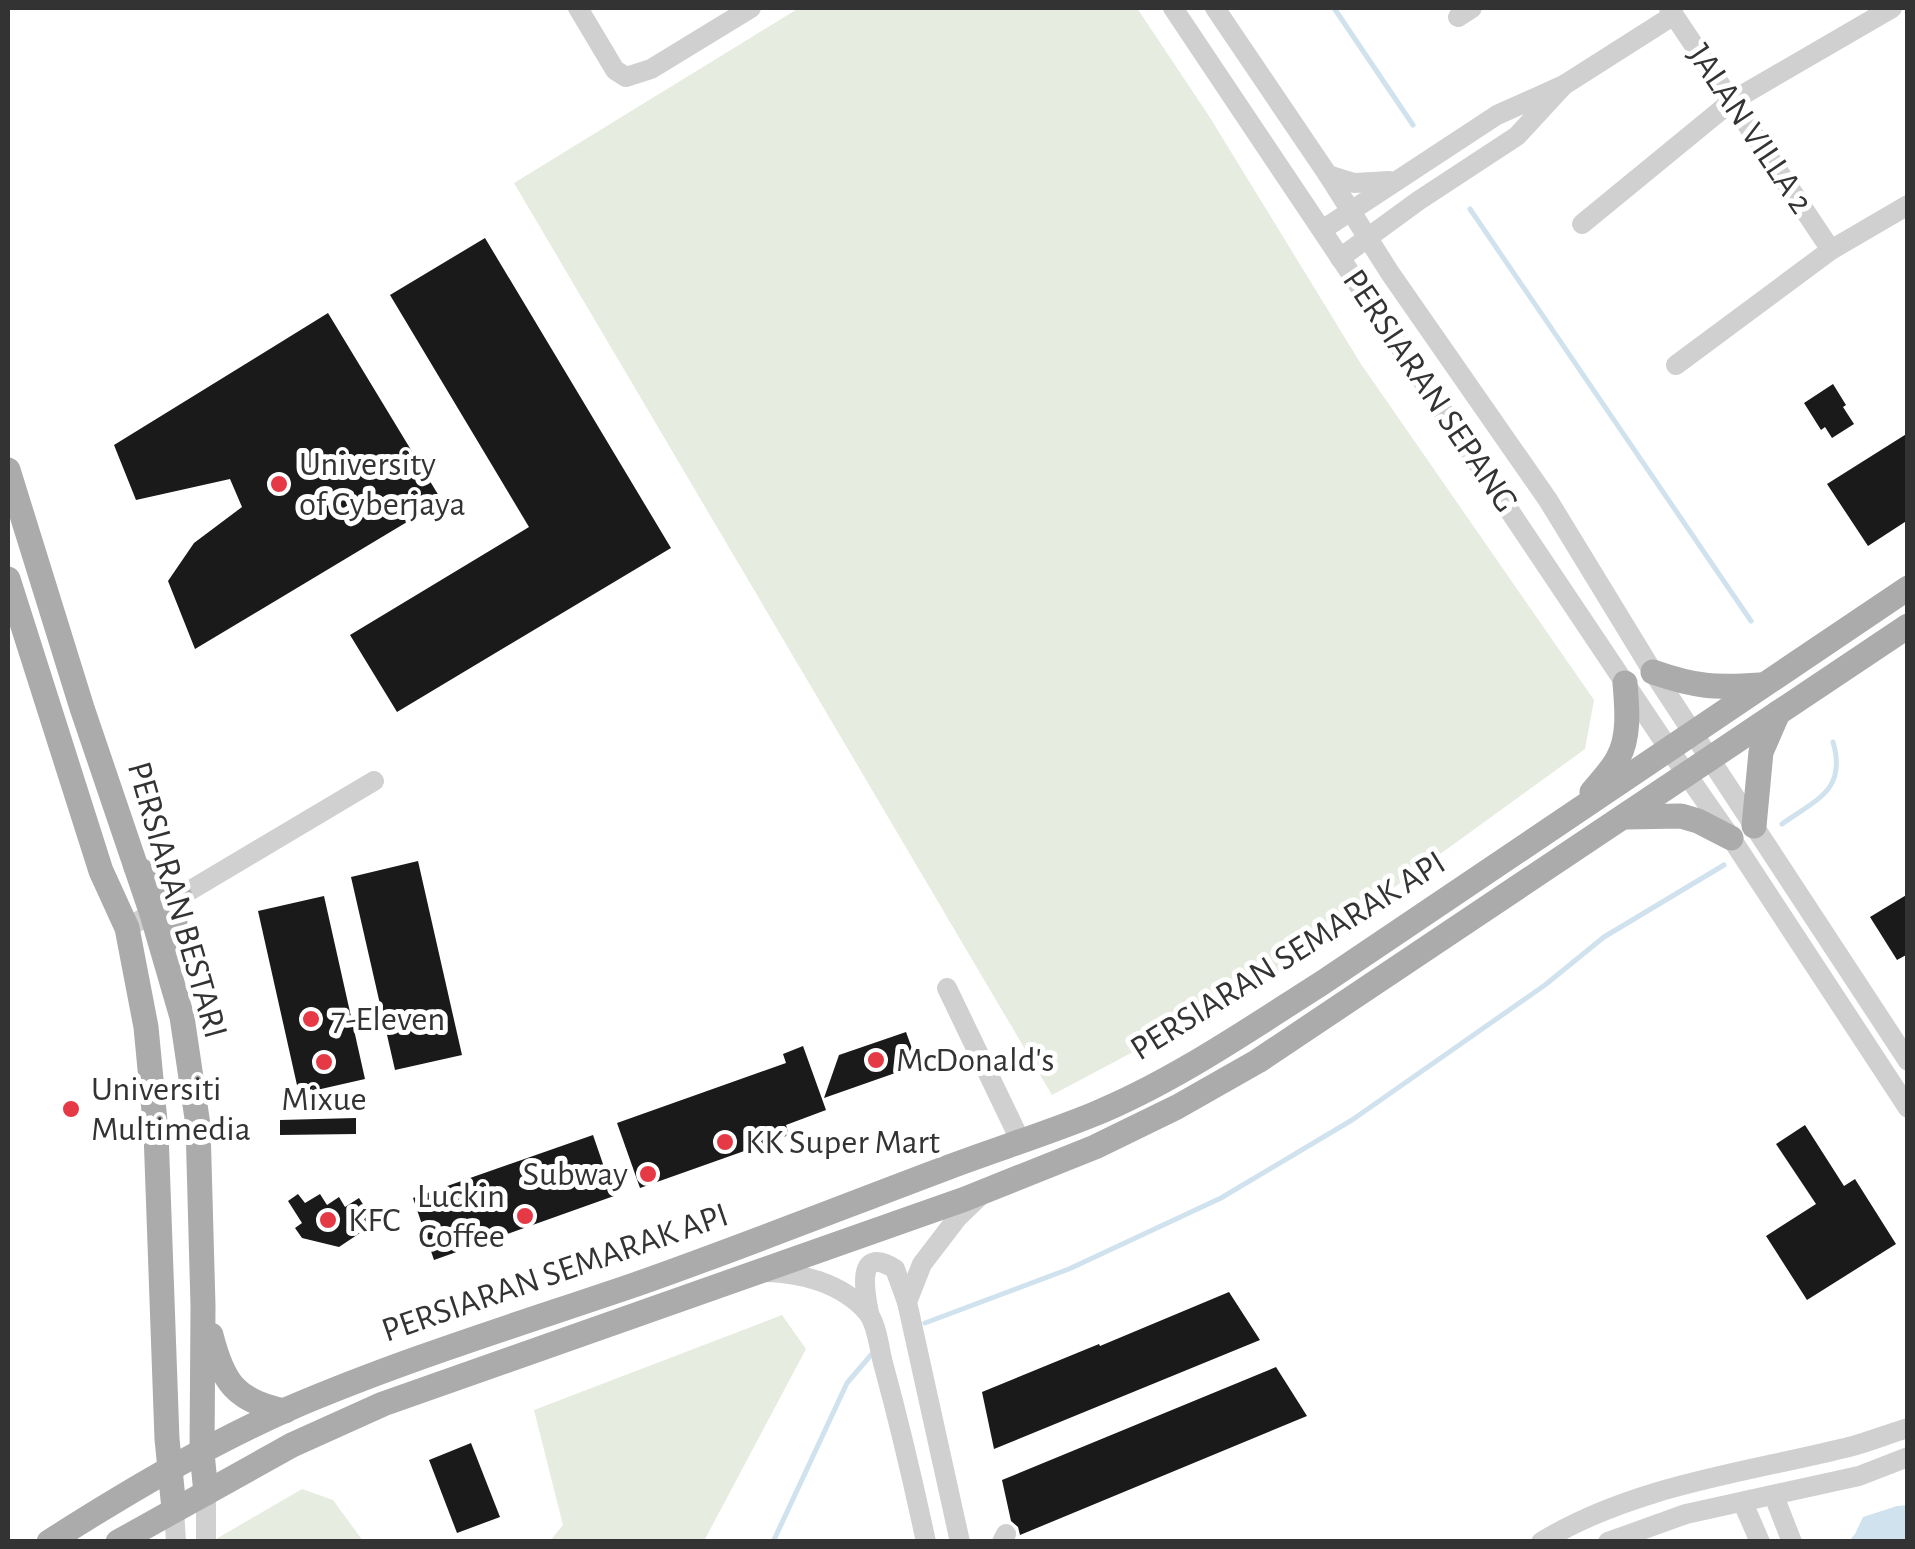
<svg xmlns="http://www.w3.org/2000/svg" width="1915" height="1549" font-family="'Alegreya Sans',sans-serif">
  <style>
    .green { fill: #e6ecdf }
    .water { fill: #cfe2ee }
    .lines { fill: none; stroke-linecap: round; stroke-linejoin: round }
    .stream { stroke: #cfe2ee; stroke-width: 5 }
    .building { fill: #1a1a1a }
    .minor { stroke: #d0d0d0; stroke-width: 20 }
    .major { stroke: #ababab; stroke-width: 25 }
    .poi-dot { fill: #e63946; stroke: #fff; stroke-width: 4 }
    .labels { text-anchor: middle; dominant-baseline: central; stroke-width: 10; stroke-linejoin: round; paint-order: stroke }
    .street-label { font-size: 35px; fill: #333; stroke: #fff }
    .poi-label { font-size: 35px; fill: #333; stroke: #fff; text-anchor: start }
  </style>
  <rect width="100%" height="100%" fill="#fff"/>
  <g class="green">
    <polygon points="799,8 1137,8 1209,116 1361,364 1594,700 1585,749 1261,984 1052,1095 514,183"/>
    <polygon points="782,1315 806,1349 704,1541 550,1541 563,1525 534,1410"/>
    <polygon points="302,1489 333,1500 363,1541 211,1542"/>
  </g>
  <polygon class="water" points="1907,1505 1907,1541 1849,1541 1855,1534 1863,1517 1897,1506"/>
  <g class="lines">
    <g class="stream">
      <polyline points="1334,8 1413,125"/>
      <polyline points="1470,209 1751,621"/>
      <path d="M1782,824C1817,799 1847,790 1833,742"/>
      <polyline points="925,1323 1069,1269 1221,1198 1352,1120 1545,985 1604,937 1724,865"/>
      <polyline points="773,1542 847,1383 871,1355"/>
    </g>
  </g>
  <g class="building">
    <polygon points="485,238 671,548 397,712 350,635 529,527 390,295"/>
    <polygon points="328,313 442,501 195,649 168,581 194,543 242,507 230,479 136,500 114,445"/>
    <polygon points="1833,384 1846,405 1843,407 1854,424 1832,438 1825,427 1821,430 1804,403"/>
    <polygon points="1908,433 1908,520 1868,546 1827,484"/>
    <polygon points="418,861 462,1055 395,1070 351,877"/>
    <polygon points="1908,894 1908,954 1897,960 1870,917"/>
    <polygon points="324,896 365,1079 299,1094 258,911"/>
    <polygon points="906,1032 918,1065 824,1098 839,1055"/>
    <polygon points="803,1046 826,1110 786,1125 789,1135 640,1188 617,1123 786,1063 783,1054"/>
    <polygon points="356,1118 356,1134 280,1135 280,1120"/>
    <polygon points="1805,1125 1844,1186 1855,1179 1896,1244 1807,1300 1766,1236 1816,1204 1776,1144"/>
    <polygon points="593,1135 614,1196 434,1260 413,1198"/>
    <polygon points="298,1194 305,1203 320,1194 327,1205 339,1197 345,1207 359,1198 375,1223 339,1247 302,1238 295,1228 302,1223 288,1201"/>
    <polygon points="1229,1292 1260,1340 994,1449 982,1392 1099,1344 1100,1346"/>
    <polygon points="1276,1367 1307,1416 1020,1535 1018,1527 1011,1521 1002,1480"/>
    <polygon points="471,1443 500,1517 457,1533 429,1460"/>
  </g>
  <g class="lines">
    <g class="minor">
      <polyline points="578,8 615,70 626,77 651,69 751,8"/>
      <polyline points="1173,8 1669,749 1731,838 1908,1108"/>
      <polyline points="1215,8 1328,175 1390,273 1548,500 1653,672 1908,1061"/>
      <polyline points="1669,8 1831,250"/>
      <polyline points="1458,17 1472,8"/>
      <polyline points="1564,85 1674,15"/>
      <polyline points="1328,175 1354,183 1390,181"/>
      <polyline points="1582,224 1732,101 1892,8"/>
      <polyline points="1322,230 1497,115 1564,85 1517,136 1418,201 1340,258"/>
      <polyline points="1676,365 1831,250 1908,205"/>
      <polyline points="127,928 374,781"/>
      <polyline points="947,988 1020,1140"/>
      <path d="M763,1272C799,1272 842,1283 867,1312C877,1323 879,1348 883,1363C899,1422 913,1481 926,1542"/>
      <path d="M869,1313C865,1293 855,1244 895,1269L907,1302"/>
      <polyline points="206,1493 206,1542"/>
      <polyline points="1774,1496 1792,1542"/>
      <polyline points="1743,1503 1760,1542"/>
      <polyline points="174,1509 176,1542"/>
      <polyline points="960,1542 907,1302 922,1264 958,1217 981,1195"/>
      <polyline points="1002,1542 1006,1534"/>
      <path d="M1541,1542C1635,1485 1744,1473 1849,1447C1868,1442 1888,1434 1908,1428"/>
      <polyline points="1608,1542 1686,1514 1859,1476 1908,1457"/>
    </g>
    <g class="major">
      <polyline points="8,470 82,708 152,914 182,1017 198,1125 203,1306 202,1453 206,1493"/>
      <polyline points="8,579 101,871 127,928 146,1027 156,1132 167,1439 174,1509"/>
      <path d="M1653,672C1696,687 1715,688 1760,685"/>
      <path d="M1592,792C1601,781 1612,770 1618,758C1630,737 1627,707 1625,683"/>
      <polyline points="1626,817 1681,816 1698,821 1731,838"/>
      <polyline points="1754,826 1761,752 1778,713"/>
      <polyline points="136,867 180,897 167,958"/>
      <path d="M211,1335C223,1382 235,1401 285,1411"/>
      <path d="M49,1542C126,1493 205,1446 288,1409C402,1360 520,1324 637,1284C742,1247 845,1206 949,1167C997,1149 1045,1134 1092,1115C1173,1082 1248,1030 1322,983L1908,588"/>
      <polyline points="118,1542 292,1445 383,1404 965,1199 1095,1147 1177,1107 1258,1061 1908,626"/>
    </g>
  </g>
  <g class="poi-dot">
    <circle cx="279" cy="484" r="10"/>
    <circle cx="311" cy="1019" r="10"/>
    <circle cx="876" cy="1060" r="10"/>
    <circle cx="324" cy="1062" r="10"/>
    <circle cx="71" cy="1109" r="10"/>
    <circle cx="725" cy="1142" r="10"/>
    <circle cx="648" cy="1174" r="10"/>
    <circle cx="525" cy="1216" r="10"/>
    <circle cx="328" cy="1220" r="10"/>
  </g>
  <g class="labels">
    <g class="street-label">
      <text transform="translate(1750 129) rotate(56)">JALAN VILLA 2</text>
      <text transform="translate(1430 391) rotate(56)">PERSIARAN SEPANG</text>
      <text transform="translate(177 900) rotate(74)">PERSIARAN BESTARI</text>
      <text transform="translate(1288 956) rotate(-32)">PERSIARAN SEMARAK API</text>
      <text transform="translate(555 1273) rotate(-19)">PERSIARAN SEMARAK API</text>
    </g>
    <g class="poi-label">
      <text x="299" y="464">University<tspan x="299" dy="40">of Cyberjaya</tspan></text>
      <text x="331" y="1019">7-Eleven</text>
      <text x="896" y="1060">McDonald's</text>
      <text x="91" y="1089">Universiti<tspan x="91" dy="40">Multimedia</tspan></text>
      <text x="324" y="1099" text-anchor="middle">Mixue</text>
      <text x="745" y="1142">KK Super Mart</text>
      <text x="628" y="1174" text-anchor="end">Subway</text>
      <text x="505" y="1196" text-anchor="end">Luckin<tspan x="505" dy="40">Coffee</tspan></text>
      <text x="348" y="1220">KFC</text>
    </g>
  </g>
  <rect width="1915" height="1549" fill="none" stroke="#333333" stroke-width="20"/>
</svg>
